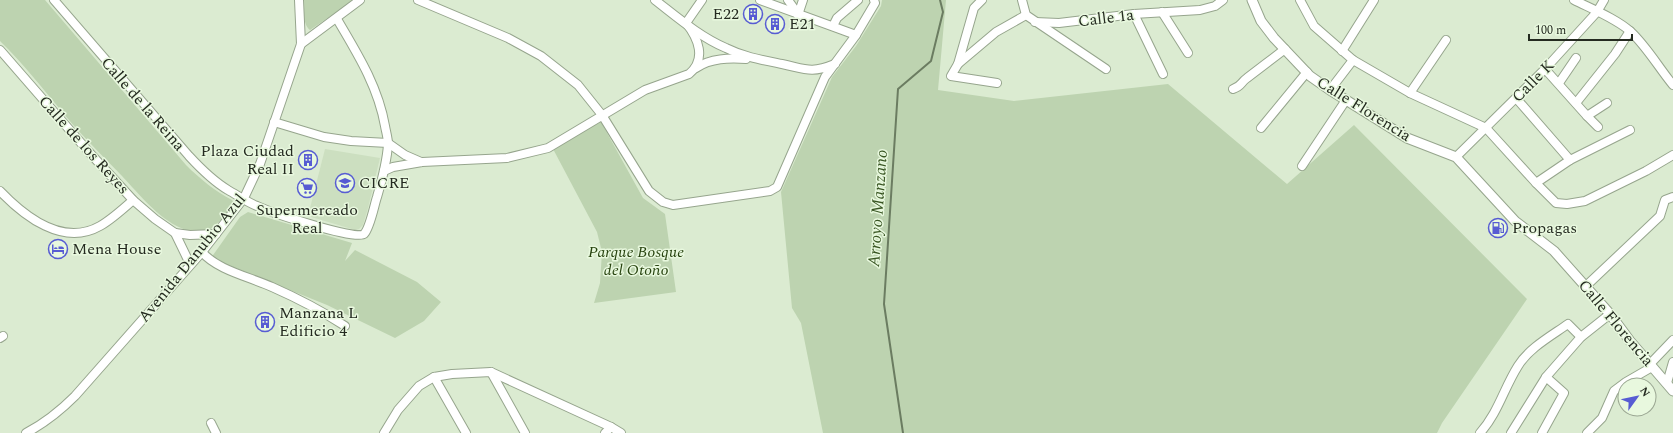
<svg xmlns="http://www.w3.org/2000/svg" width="1673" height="433" font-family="Spectral,serif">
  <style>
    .built { fill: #ccdfc0 }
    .green { fill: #bdd3b0 }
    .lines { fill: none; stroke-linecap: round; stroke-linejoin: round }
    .stream { stroke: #6b7c61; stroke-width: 2 }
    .minor-casing { stroke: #96a58d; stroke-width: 10 }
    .tertiary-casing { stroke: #96a58d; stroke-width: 11 }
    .minor { stroke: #fff; stroke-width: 8 }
    .tertiary { stroke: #fff; stroke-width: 9 }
    .labels { text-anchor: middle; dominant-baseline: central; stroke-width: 3; stroke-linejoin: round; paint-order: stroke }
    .poi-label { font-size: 16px; fill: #242a20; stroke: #e8f8de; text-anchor: start }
    .street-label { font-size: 16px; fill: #242a20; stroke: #e8f8de }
    .park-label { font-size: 16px; font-style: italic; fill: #284410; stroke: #e8f8de }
    .water-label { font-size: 17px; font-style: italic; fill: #385522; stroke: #e8f8de }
  </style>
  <rect width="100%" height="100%" fill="#dbebd1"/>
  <polygon class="built" points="325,149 380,158 368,208 363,225 359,229 355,230 308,216"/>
  <g class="green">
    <path d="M0,0H45L186,165C200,179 215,191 232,200L234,203C232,209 227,213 223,217C210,233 200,237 181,228C158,218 139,194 122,176C103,156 82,136 64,114C43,89 23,63 0,41Z"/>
    <path d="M304,0H354L310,30C302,24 305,9 304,0Z"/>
    <polygon points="882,0 946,0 938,90 1014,101 1168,84 1287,184 1354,125 1527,299 1442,423 1437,433 823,433 801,323 792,308 781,192 832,77 856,46 881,6"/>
    <polygon points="601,122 643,198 665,214 676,292 594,303 600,283 602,252 597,232 552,147"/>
    <polygon points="248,212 352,243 345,261 355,250 417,282 441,302 424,321 395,338 327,305 211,258 240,217"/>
  </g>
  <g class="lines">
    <polyline class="stream" points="903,433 884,304 898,89 931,61 943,12 940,0"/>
    <defs>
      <g id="minor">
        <path d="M54,0L189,156C201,169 213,181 228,190C237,195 247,202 257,206C270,212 356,241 364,234C370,228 374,206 377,197C382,180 387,162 388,144C388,138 386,132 385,126C378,86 357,53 337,19"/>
        <polyline points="418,0 508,38 541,56 578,85 602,115 649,191 663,202 673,205 770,191 777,187 825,77 856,35 875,3 874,0"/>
        <path d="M655,0C677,17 700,37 726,48C744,57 762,60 782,64C806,69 810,74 835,64"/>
        <polyline points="760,0 856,35"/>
        <polyline points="788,0 798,14"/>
        <polyline points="982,0 974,8 958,64 951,76 997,83"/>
        <polyline points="1022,0 1026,15 1106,69"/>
        <polyline points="1300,0 1314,26 1353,60 1410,93 1486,128 1536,183 1556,203 1567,204 1585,201 1646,171 1673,155"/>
        <path d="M1574,0C1592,9 1617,19 1631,32C1647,47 1659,68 1673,85"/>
        <polyline points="1162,12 1188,53"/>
        <polyline points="1134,14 1163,74"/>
        <polyline points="798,15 803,0"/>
        <polyline points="1035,22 1059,23 1134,14 1200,10 1215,6 1223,0"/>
        <polyline points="686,23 702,0"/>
        <polyline points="833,26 837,18 858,0"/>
        <polyline points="301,44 360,0"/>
        <polyline points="0,50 88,151 133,200 155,219 175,233 190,235 216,234"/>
        <polyline points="1342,51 1374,0"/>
        <polyline points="958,64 996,32 1026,15"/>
        <path d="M696,68C711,58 729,58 746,59"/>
        <polyline points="1545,69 1587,116 1607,103"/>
        <polyline points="1559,83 1576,58"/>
        <path d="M1233,89C1242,86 1240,83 1247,78C1260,68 1272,59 1285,49"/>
        <polyline points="1330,90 1353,60"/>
        <polyline points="1410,93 1446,40"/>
        <polyline points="1516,98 1570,160"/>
        <polyline points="1576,103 1615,54 1630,31"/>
        <polyline points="1587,116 1598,127"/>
        <polyline points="274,122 324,137 351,141 388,143 405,155 421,162"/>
        <polyline points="1261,128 1307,72"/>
        <polyline points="1456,157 1545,69 1597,12 1604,0"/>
        <polyline points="1302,166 1346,100"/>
        <path d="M384,171L393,167L422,162L507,158L548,148L645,90L689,74C707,59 698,38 686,23"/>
        <polyline points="1536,183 1570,160 1630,130"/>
        <path d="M0,191C24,216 63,247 100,226C112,219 123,209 133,200"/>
        <polyline points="175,233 190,264"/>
        <path d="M202,252C217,270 250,277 272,287C297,298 322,311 345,326"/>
        <polyline points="1586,286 1660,216 1665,200 1673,197"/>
        <polyline points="0,338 3,336"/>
        <polyline points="1650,364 1673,340"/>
        <polyline points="491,372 525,433"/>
        <polyline points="434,377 466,433"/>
        <polyline points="1667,383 1673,362"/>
        <polyline points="211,423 216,433"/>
        <path d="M26,433C45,423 60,411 75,396L202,252L244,198L260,164L301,44L299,0"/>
        <polyline points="384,433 398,410 419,386 434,377 452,374 491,372 611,427 621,433"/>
        <polyline points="605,433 611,427"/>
        <path d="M1480,433C1498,413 1504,388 1518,366C1529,348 1551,336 1568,324L1581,337"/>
        <polyline points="1511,433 1546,377 1581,337 1610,314"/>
        <polyline points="1542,433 1564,393 1546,377"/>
        <polyline points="1587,433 1602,418 1614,391 1626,382 1652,367"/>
      </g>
      <polyline id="tertiary" points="1252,0 1261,21 1274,38 1310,76 1330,90 1407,138 1456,157 1515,221 1554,251 1610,314 1630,341 1673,391"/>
    </defs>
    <use href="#minor" class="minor-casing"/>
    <use href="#tertiary" class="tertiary-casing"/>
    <use href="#minor" class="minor"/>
    <use href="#tertiary" class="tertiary"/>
  </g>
  <defs>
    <symbol id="building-ring" viewBox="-11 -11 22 22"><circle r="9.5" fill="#e8f8de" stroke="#575cd3" stroke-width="1.5"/><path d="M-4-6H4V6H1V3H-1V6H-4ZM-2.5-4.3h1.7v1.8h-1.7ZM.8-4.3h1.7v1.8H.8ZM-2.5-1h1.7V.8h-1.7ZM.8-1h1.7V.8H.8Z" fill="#575cd3"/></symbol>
    <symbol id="school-ring" viewBox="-11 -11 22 22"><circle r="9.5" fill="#e8f8de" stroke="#575cd3" stroke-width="1.5"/><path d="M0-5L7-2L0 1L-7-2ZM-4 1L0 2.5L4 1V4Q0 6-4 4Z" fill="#575cd3"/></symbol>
    <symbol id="supermarket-ring" viewBox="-11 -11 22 22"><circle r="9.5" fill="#e8f8de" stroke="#575cd3" stroke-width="1.5"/><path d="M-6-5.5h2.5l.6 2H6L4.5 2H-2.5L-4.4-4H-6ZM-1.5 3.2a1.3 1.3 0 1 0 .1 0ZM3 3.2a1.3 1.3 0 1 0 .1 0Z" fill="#575cd3"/></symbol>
    <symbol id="fuel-ring" viewBox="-11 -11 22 22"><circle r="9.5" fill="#e8f8de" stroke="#575cd3" stroke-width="1.5"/><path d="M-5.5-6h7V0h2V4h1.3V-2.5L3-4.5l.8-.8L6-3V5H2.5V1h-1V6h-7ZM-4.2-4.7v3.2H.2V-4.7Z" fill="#575cd3"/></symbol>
    <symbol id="hotel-ring" viewBox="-11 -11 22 22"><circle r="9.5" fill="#e8f8de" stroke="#575cd3" stroke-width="1.5"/><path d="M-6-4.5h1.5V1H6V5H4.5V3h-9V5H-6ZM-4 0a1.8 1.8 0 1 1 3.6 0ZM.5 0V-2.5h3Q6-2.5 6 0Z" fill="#575cd3"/></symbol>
  </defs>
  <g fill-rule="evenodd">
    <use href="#building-ring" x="742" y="3" width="22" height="22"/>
    <use href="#building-ring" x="764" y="13" width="22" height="22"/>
    <use href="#building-ring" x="297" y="149" width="22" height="22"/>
    <use href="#school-ring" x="334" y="172" width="22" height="22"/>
    <use href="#supermarket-ring" x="296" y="177" width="22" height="22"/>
    <use href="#fuel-ring" x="1487" y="217" width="22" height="22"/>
    <use href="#hotel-ring" x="47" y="238" width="22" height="22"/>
    <use href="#building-ring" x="254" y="311" width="22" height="22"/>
  </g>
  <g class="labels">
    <g class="poi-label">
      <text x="739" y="14" text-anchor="end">E22</text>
      <text x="789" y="24">E21</text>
      <text x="294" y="151" text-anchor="end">Plaza Ciudad<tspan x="294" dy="18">Real II</tspan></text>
      <text x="359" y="183">CICRE</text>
      <text x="307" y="210" text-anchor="middle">Supermercado<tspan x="307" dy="18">Real</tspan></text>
      <text x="1512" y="228">Propagas</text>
      <text x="72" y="249">Mena House</text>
      <text x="279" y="313">Manzana L<tspan x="279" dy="18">Edificio 4</tspan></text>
    </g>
    <g class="street-label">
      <text transform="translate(1106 18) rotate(-7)">Calle 1a</text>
      <text transform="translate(1533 81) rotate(-45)">Calle K</text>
      <text transform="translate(143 104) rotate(49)">Calle de la Reina</text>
      <text transform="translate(1364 109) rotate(32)">Calle Florencia</text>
      <text transform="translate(84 145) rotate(48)">Calle de los Reyes</text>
      <text transform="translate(192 258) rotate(-51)">Avenida Danubio Azul</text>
      <text transform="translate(1616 323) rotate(50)">Calle Florencia</text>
    </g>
    <g class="park-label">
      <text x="636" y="252">Parque Bosque<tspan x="636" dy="18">del Otoño</tspan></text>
    </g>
    <g class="water-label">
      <text transform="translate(878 208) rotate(-86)">Arroyo Manzano</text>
    </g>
  </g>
  <g transform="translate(1637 397) rotate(57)"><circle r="19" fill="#e8f8de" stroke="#9aa692"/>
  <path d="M0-3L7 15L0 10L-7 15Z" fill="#575cd3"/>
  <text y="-6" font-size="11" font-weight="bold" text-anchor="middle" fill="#242a20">N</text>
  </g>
  <path d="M1529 34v6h103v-6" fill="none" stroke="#242a20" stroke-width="2"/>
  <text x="1535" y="34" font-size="12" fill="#242a20" stroke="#e8f8de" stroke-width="3" paint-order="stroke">100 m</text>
</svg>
